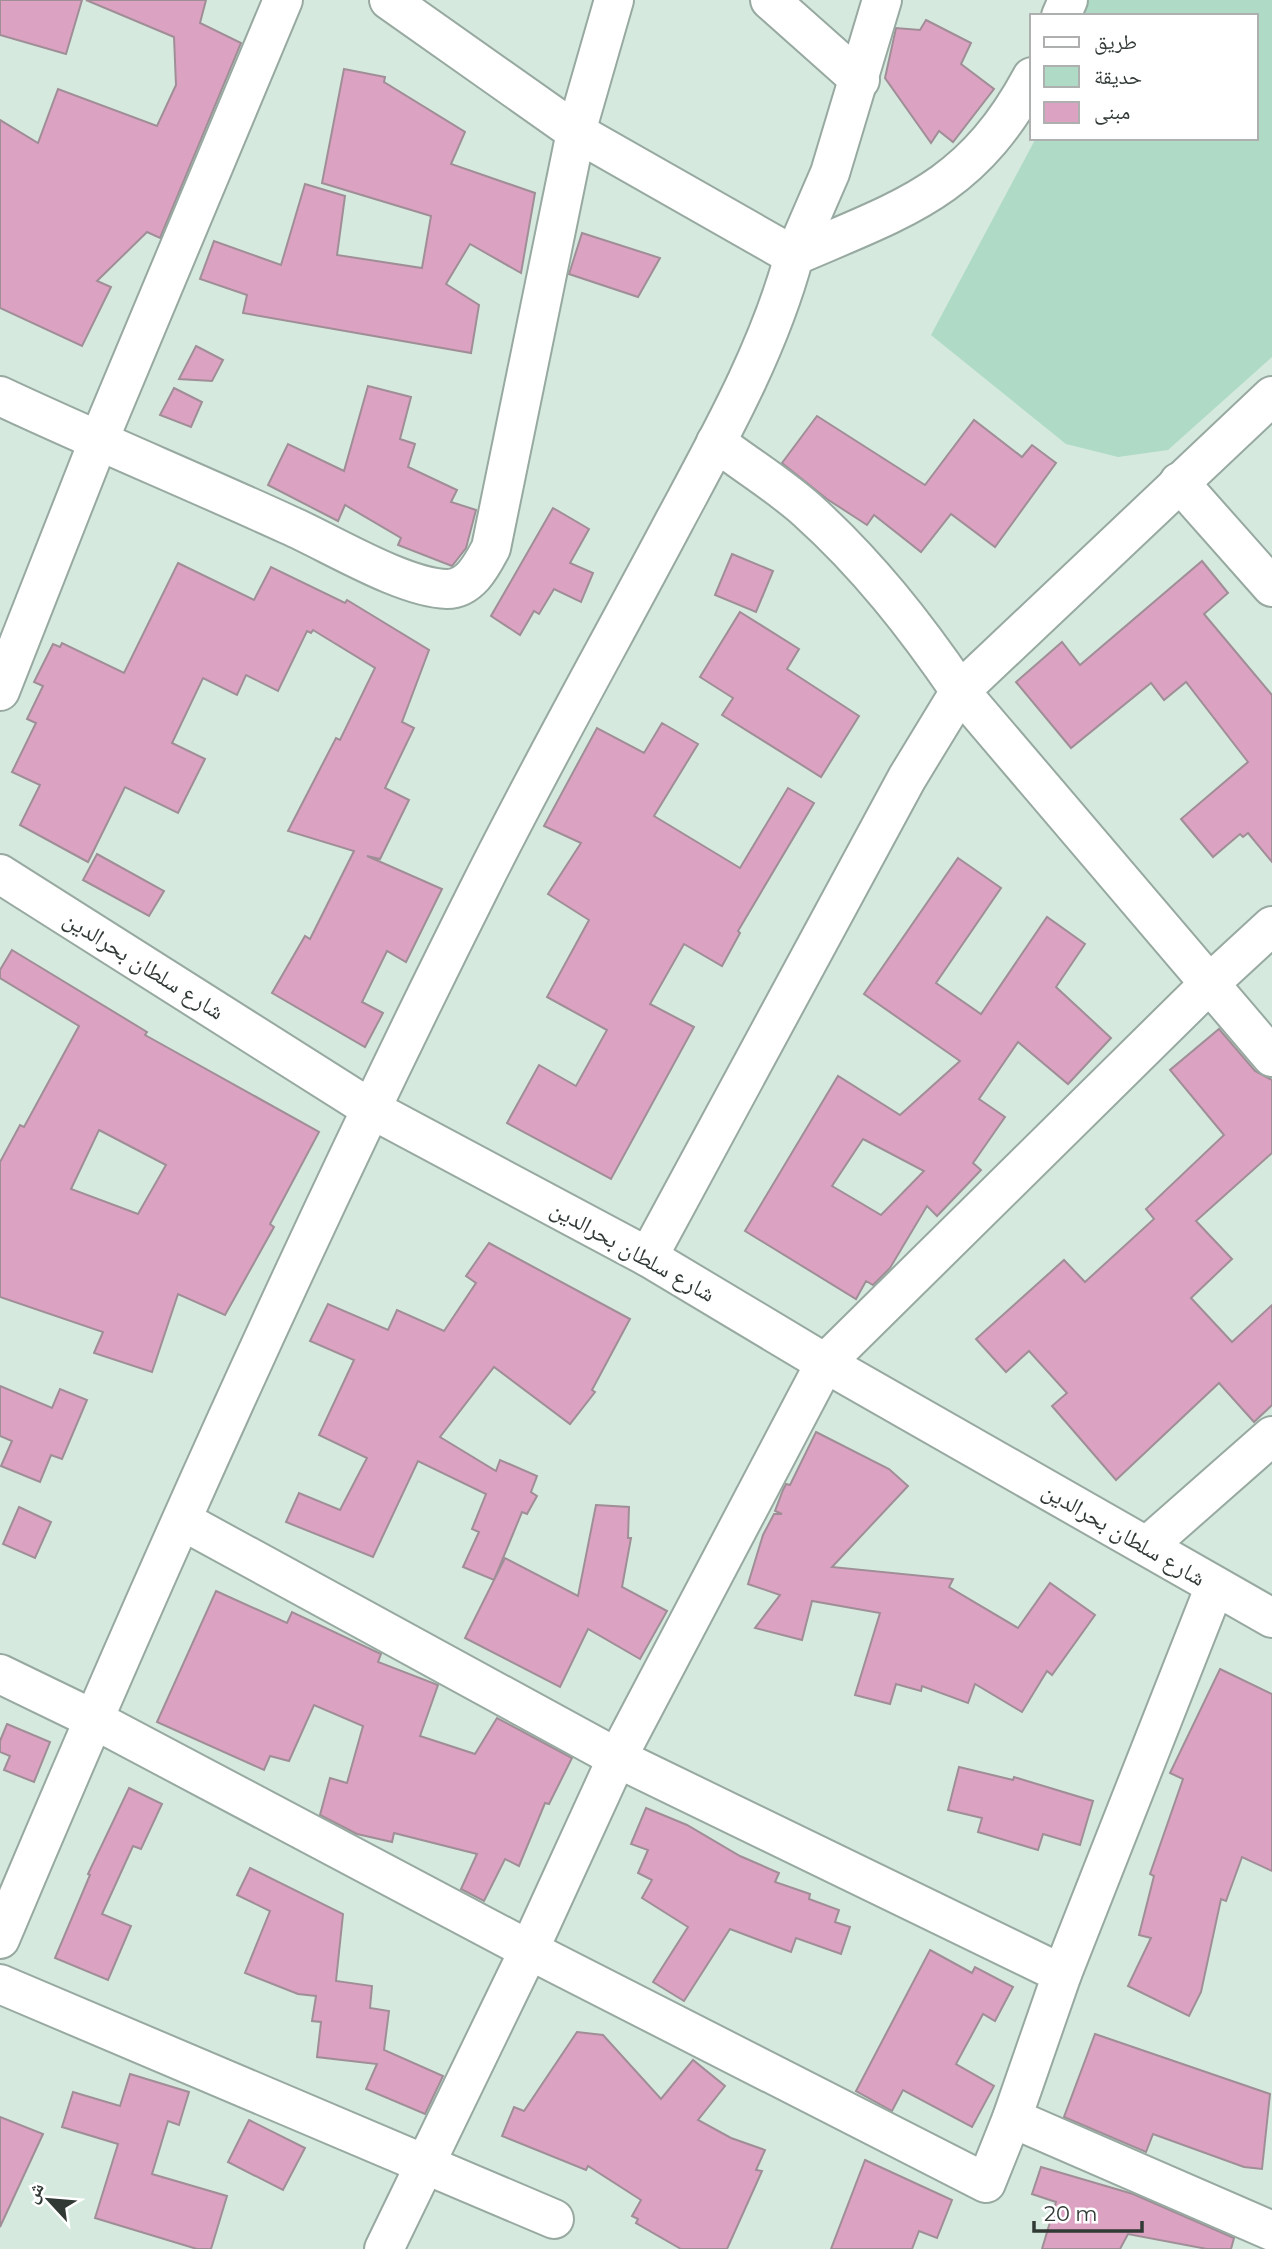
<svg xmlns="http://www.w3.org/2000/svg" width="1272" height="2249" font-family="Montserrat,'Noto Naskh Arabic',sans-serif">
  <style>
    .green { fill: #afdac5 }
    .building { fill: #dca2c2; stroke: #a08e97; stroke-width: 2; fill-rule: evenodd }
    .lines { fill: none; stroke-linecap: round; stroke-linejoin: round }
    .minor-casing { stroke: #97a9a0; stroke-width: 42 }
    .minor { stroke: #fff; stroke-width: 38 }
    .labels { text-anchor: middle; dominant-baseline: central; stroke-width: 7; stroke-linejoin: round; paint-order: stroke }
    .street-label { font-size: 23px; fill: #323a36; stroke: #fff }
  </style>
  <rect width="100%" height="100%" fill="#d5e9df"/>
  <polygon class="green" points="1085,0 1272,0 1272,357 1168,450 1118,457 1066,444 931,335 1036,138 1256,138 1256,16 1079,16"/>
  <g class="building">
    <polygon points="0,0 82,0 66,54 0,35"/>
    <polygon points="86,0 206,0 200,23 241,43 160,238 147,232 97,281 111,287 82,346 0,308 0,120 38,143 58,89 157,126 176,85 174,37"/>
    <polygon points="926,20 971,43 961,64 994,89 953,142 939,131 931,143 885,78 896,28 920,30"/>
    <polygon points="344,69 385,77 384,82 465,132 451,164 535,193 521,273 470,244 446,284 479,305 471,353 243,313 247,295 200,279 214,241 281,265 305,184 345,196 337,255 422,268 431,216 322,183"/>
    <polygon points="582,233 660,258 638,297 569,274"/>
    <polygon points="196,346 223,360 212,381 179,379"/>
    <polygon points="368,386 411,397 400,439 415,444 408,467 457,490 451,502 476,510 466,548 452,566 398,545 401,538 345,505 338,521 268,485 288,444 344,471"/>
    <polygon points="174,388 202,402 191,427 160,415"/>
    <polygon points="817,416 925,485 974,420 1022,457 1032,445 1056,463 995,547 951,514 921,552 874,515 867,525 827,499 782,463"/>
    <polygon points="553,508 589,529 570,563 593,573 581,602 554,589 539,614 534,611 520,635 491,616"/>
    <polygon points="732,554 773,571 756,612 715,595"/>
    <polygon points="1202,561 1228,593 1204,614 1272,695 1272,862 1248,833 1243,837 1240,834 1213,857 1181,819 1248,762 1186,682 1164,700 1151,683 1071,748 1016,682 1062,642 1080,665"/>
    <polygon points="178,563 254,600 271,567 345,603 347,600 429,650 402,722 414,728 385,788 409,800 380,859 367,856 442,889 406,962 387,951 362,1002 383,1013 365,1047 272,993 305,936 310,939 354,851 288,831 336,738 340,740 375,668 313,630 311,633 307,631 278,691 246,675 237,695 203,678 172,743 205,759 178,813 125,787 88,862 20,825 40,785 12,772 36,723 27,719 43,686 34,682 53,644 60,647 62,643 124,673"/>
    <polygon points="740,612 799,649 787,669 859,716 821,777 722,715 733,698 700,677"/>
    <polygon points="662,723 698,744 654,816 740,868 788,788 814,803 738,931 740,933 722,966 684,944 650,1004 694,1027 611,1179 507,1123 539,1065 576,1086 607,1030 547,997 589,920 548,894 581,843 544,826 597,728 644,753"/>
    <polygon points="97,854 164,891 149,916 83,880"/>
    <path d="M958,858L1001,888L936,983L981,1014L1047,917L1085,944L1056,987L1111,1038L1068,1084L1018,1042L979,1099L1005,1117L973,1163L981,1170L937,1216L927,1206L890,1268L873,1285L866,1281L856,1299L745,1231L838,1076L900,1115L960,1061L864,994ZM863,1139L924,1171L881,1215L832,1186Z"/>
    <path d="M12,950L147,1032L145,1035L319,1132L270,1224L274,1227L225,1315L178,1294L152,1372L94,1353L103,1332L0,1297V1162L20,1125L24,1127L79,1026L0,978V970ZM99,1130L166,1165L138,1214L71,1189Z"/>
    <polygon points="1219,1029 1255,1071 1272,1080 1272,1153 1196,1221 1232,1259 1191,1298 1232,1342 1272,1305 1272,1405 1254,1422 1219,1383 1116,1480 1052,1406 1067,1393 1029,1351 1006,1372 976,1339 1064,1260 1085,1282 1154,1219 1146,1209 1224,1135 1170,1070"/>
    <polygon points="489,1243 630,1319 592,1390 595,1392 570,1424 494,1367 440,1437 496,1471 500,1460 537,1476 531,1492 537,1496 527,1514 522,1512 494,1580 463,1567 479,1532 472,1529 486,1494 418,1461 373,1557 286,1522 299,1493 340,1510 367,1458 319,1435 354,1360 310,1341 328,1304 388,1330 397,1310 444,1331 476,1283 466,1276"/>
    <polygon points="0,1386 52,1408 60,1389 87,1400 62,1459 51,1455 40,1482 1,1466 12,1441 0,1436"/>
    <polygon points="816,1432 889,1469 908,1486 832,1567 953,1579 949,1587 1018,1628 1050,1583 1095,1615 1052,1675 1047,1671 1022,1712 975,1684 968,1703 922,1686 921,1691 896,1684 890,1704 855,1695 880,1613 812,1601 802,1640 755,1628 780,1595 748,1584 763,1535 774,1514 782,1514 775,1511 783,1490 786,1484 790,1485"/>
    <polygon points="596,1505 629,1507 628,1538 631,1538 622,1587 667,1611 640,1659 588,1629 560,1687 465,1638 505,1558 578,1596"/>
    <polygon points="19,1507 51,1522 35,1558 3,1544"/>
    <polygon points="216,1591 287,1623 292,1612 381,1654 378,1662 438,1685 420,1736 475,1754 497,1718 572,1758 549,1804 545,1803 519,1866 505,1859 484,1901 461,1889 477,1854 394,1833 392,1842 357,1834 320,1815 330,1778 347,1783 363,1726 314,1705 289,1761 270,1756 264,1770 157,1722"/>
    <polygon points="1220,1669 1272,1694 1272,1871 1242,1857 1226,1901 1221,1899 1201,1992 1189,2016 1128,1986 1151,1938 1139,1935 1154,1876 1150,1874 1183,1779 1170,1773"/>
    <polygon points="7,1724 50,1742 34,1782 4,1770 10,1756 0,1752 0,1741"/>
    <polygon points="959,1767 1013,1780 1014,1777 1093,1801 1080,1845 1043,1834 1038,1850 978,1832 982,1818 948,1810"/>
    <polygon points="129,1788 162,1804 141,1849 133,1846 102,1914 131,1926 108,1980 55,1958 90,1875 88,1874"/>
    <polygon points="646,1808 687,1825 740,1856 779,1873 775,1882 810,1894 809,1899 839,1910 835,1922 850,1927 841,1954 796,1938 791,1952 730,1929 684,2001 653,1982 688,1927 642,1898 652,1880 638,1873 648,1850 631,1844"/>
    <polygon points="250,1868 343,1914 336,1981 372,1986 370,2008 389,2011 384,2050 443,2076 425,2114 366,2089 377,2064 317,2057 321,2022 312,2021 316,1996 298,1994 245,1973 270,1911 237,1895"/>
    <polygon points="930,1950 972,1973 975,1967 1013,1987 995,2021 983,2014 956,2064 994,2086 972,2127 903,2090 892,2111 856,2091"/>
    <polygon points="577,2032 603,2035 661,2099 693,2060 725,2086 698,2120 731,2138 765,2150 756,2170 762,2171 727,2249 681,2249 636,2223 638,2219 632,2216 641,2200 588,2166 586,2170 502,2136 514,2107 524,2111"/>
    <polygon points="1095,2034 1270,2094 1262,2169 1244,2167 1153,2134 1146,2152 1064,2117"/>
    <polygon points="130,2074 189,2092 179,2125 168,2121 152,2174 227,2196 211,2249 197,2249 95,2218 118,2144 62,2127 73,2092 120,2106"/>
    <polygon points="0,2117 43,2134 0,2227"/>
    <polygon points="249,2120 305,2148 283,2190 228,2162"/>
    <polygon points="865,2160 952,2200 937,2238 919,2231 912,2249 831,2249"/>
    <polygon points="1041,2167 1133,2194 1234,2238 1231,2249 1207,2249 1128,2234 1120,2249 1042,2249 1056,2202 1032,2194"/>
  </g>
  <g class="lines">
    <defs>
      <g id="minor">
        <polyline points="389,0 576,132 614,0"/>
        <polyline points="770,0 860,80"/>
        <polyline points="1061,16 1068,0"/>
        <path d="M794,256C905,208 971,190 1032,77"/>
        <polyline points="794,256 830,173 882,0"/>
        <path d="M0,396C96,441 193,481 289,525C330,543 403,588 447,589C470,589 482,565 491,548L576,132L794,256C769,349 720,436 675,520C611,641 543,761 482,883C308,1229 150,1583 0,1939"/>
        <path d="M716,442C746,465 779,485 807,510C867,564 915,625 960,691L1272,1057"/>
        <polyline points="1179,482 1272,587"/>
        <polyline points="0,691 98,442 283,0"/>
        <polyline points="0,874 371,1109 648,1257 825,1363 1272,1618"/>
        <polyline points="648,1257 907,778 960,691 1272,396"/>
        <polyline points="183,1521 617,1758 1062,1974"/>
        <polyline points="1147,1546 1272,1436"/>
        <polyline points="0,1674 93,1719 529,1950 986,2183 1012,2118 1062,1974 1215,1586"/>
        <polyline points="0,1984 554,2219"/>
        <polyline points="1012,2118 1272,2231"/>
        <polyline points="384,2249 529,1950 617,1758 825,1363 1209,984 1272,926"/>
      </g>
    </defs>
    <use href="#minor" class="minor-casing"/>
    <use href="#minor" class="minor"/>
  </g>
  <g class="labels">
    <g class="street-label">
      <text transform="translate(144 965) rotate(32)">شارع سلطان بحرالدين</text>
      <text transform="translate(633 1251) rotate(29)">شارع سلطان بحرالدين</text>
      <text transform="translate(1124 1534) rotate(30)">شارع سلطان بحرالدين</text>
    </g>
  </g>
  <rect x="1030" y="14" width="228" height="126" fill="#ffffff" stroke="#adb0af" stroke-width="2"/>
  <rect x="1044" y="37" width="35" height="10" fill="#ffffff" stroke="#adb0af" stroke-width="2"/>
  <text x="1094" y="49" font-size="21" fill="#323a36">طريق</text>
  <rect x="1044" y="66" width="35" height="21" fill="#afdac5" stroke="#adb0af" stroke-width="2"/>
  <text x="1094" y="84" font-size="21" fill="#323a36">حديقة</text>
  <rect x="1044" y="102" width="35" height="21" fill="#dca2c2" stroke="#adb0af" stroke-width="2"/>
  <text x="1094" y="119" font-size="21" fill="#323a36">مبنى</text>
  <g transform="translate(49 2200) rotate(296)" stroke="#ffffff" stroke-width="5" paint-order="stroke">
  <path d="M0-5L12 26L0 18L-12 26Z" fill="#323a36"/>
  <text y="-10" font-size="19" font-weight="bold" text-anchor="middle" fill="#323a36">ش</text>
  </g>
  <path d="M1034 2221v10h108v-10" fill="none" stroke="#323a36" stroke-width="3.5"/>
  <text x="1044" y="2221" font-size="21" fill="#323a36" stroke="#ffffff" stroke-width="5" paint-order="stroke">20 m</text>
</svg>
